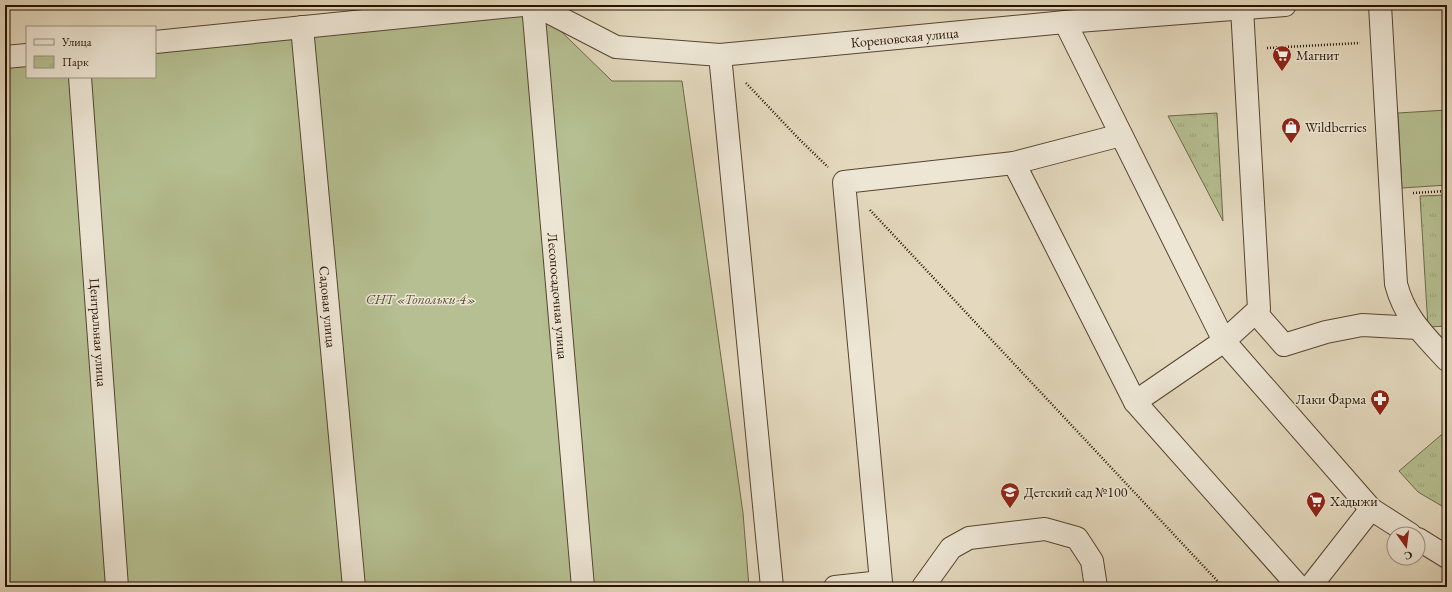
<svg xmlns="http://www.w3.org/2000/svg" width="1452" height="592" font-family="'EB Garamond',serif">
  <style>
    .green { fill: #b5bf91; stroke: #6e6948 }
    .park { fill: url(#park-tufts); stroke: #6e6948 }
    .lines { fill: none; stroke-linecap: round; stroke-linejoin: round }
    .minor-casing { stroke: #564430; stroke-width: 24 }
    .path { stroke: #261300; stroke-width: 2.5; stroke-dasharray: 1 2; stroke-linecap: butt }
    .minor { stroke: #ede6d5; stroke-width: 22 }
    .labels { text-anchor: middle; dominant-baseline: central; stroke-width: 3; stroke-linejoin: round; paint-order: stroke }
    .street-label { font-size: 14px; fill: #261300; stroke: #ede6d5 }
    .poi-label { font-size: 14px; fill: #261300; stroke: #ede6d5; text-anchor: start }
    .park-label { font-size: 14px; font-style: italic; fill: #584f33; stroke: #ede6d5 }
  </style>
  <defs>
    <pattern id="park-tufts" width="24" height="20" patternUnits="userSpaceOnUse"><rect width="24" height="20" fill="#b5bf91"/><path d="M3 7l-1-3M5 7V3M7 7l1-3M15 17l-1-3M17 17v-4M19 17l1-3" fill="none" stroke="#9ca37b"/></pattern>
  </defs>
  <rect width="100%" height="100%" fill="#e4d9be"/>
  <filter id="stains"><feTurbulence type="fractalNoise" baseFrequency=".005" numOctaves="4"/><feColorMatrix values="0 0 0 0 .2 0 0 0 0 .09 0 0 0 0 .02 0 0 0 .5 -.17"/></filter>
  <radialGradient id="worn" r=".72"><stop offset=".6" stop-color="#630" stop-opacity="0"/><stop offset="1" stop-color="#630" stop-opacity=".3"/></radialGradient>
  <g class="green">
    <polygon points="534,5 612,81 682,81 743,513 749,587 5,587 5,48 27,45 27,77 155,77 155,32"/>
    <polygon points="1447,110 1447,185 1402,188 1398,113"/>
  </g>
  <g class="park">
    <polygon points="1217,113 1223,221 1168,116"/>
    <polygon points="1447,195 1447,326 1428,327 1420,196"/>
    <polygon points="1447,430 1447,509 1418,492 1399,471"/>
  </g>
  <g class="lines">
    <defs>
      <g id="minor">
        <path id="s1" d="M533,5L583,587"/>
        <path id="s2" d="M535,5L616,47L720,55L1065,22L1285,5"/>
        <path d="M1380,5L1396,284C1405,318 1424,335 1447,360"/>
        <polyline points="1065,22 1224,341 1371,509 1410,534"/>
        <path id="s3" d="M302,27L354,587"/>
        <polyline points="155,42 523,5"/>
        <polyline points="720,55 772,587"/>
        <polyline points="5,57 27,55"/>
        <path id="s4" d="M80,77L117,587"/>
        <polyline points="1014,163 1135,402 1299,587"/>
        <polyline points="1256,313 1284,345 1326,332 1362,325 1418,328"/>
        <polyline points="1135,402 1224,341 1259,309 1242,8"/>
        <polyline points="1418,539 1447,557"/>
        <polyline points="835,587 881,582 844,182 1014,163 1121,135"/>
        <polyline points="923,587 951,548 969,538 1045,529 1077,538 1092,561 1096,587"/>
        <polyline points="1310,587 1371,509"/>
      </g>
    </defs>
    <use href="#minor" class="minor-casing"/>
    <g class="path">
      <polyline points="1267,48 1360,43"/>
      <polyline points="746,83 799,139 828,167"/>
      <polyline points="1413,193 1447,191"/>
      <polyline points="870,210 1223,587"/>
    </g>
    <use href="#minor" class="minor"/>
  </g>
  <defs>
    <symbol id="supermarket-pin" viewBox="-11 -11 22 30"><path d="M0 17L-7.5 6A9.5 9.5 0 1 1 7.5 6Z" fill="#8f2418" stroke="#ede6d5"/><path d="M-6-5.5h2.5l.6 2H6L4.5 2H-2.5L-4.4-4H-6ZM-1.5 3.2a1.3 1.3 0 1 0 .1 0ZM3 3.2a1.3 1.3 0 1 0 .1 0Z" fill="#fff"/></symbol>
    <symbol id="shop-pin" viewBox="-11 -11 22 30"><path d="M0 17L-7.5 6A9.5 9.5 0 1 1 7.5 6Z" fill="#8f2418" stroke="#ede6d5"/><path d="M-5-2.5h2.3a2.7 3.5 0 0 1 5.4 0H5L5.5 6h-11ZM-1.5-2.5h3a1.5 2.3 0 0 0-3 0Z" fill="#fff"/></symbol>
    <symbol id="pharmacy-pin" viewBox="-11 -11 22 30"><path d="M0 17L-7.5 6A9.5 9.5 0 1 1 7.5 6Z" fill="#8f2418" stroke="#ede6d5"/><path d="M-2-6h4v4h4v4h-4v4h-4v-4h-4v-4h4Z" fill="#fff"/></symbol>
    <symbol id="school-pin" viewBox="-11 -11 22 30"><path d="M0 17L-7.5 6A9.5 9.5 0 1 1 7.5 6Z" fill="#8f2418" stroke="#ede6d5"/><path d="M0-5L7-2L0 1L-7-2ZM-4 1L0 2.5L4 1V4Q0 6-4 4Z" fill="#fff"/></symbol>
  </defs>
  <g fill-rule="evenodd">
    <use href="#supermarket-pin" x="1271" y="44" width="22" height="30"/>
    <use href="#shop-pin" x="1280" y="116" width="22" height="30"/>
    <use href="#pharmacy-pin" x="1369" y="388" width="22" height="30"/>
    <use href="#school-pin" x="999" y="481" width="22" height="30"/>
    <use href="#supermarket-pin" x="1305" y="490" width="22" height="30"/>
  </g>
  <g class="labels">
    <g class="street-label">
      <text stroke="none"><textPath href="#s2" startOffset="381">Кореновская улица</textPath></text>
      <text stroke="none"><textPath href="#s1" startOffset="292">Лесопосадочная улица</textPath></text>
      <text stroke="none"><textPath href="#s3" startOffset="281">Садовая улица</textPath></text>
      <text stroke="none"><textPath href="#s4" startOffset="256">Центральная улица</textPath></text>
    </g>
    <g class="poi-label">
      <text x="1296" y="55">Магнит</text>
      <text x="1305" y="127">Wildberries</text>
      <text x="1366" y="399" text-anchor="end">Лаки Фарма</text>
      <text x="1024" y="492">Детский сад №100</text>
      <text x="1330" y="501">Хадыжи</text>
    </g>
    <g class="park-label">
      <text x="421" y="299">СНТ «Топольки-4»</text>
    </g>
  </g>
  <rect width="1452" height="592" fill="none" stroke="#e4d9be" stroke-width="20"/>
  <rect x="6" y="6" width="1440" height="580" fill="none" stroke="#261300" stroke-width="2"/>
  <rect x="10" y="10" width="1432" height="572" fill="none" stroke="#261300"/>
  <rect x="26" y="26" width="130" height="52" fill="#ede6d5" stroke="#9d9280"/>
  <rect x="34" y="39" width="20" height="6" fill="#ede6d5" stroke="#9d9280"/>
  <text x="62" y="46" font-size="12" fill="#261300">Улица</text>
  <rect x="34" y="56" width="20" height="12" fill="url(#park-tufts)" stroke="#9d9280"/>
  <text x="62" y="66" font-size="12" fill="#261300">Парк</text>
  <g transform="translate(1406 546) rotate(166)"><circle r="19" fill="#ede6d5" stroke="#9d9280"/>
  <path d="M0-3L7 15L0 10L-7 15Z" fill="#8f2418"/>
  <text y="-6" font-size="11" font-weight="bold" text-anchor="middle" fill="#261300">С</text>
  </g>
  <rect width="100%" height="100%" filter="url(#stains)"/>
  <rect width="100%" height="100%" fill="url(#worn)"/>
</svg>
